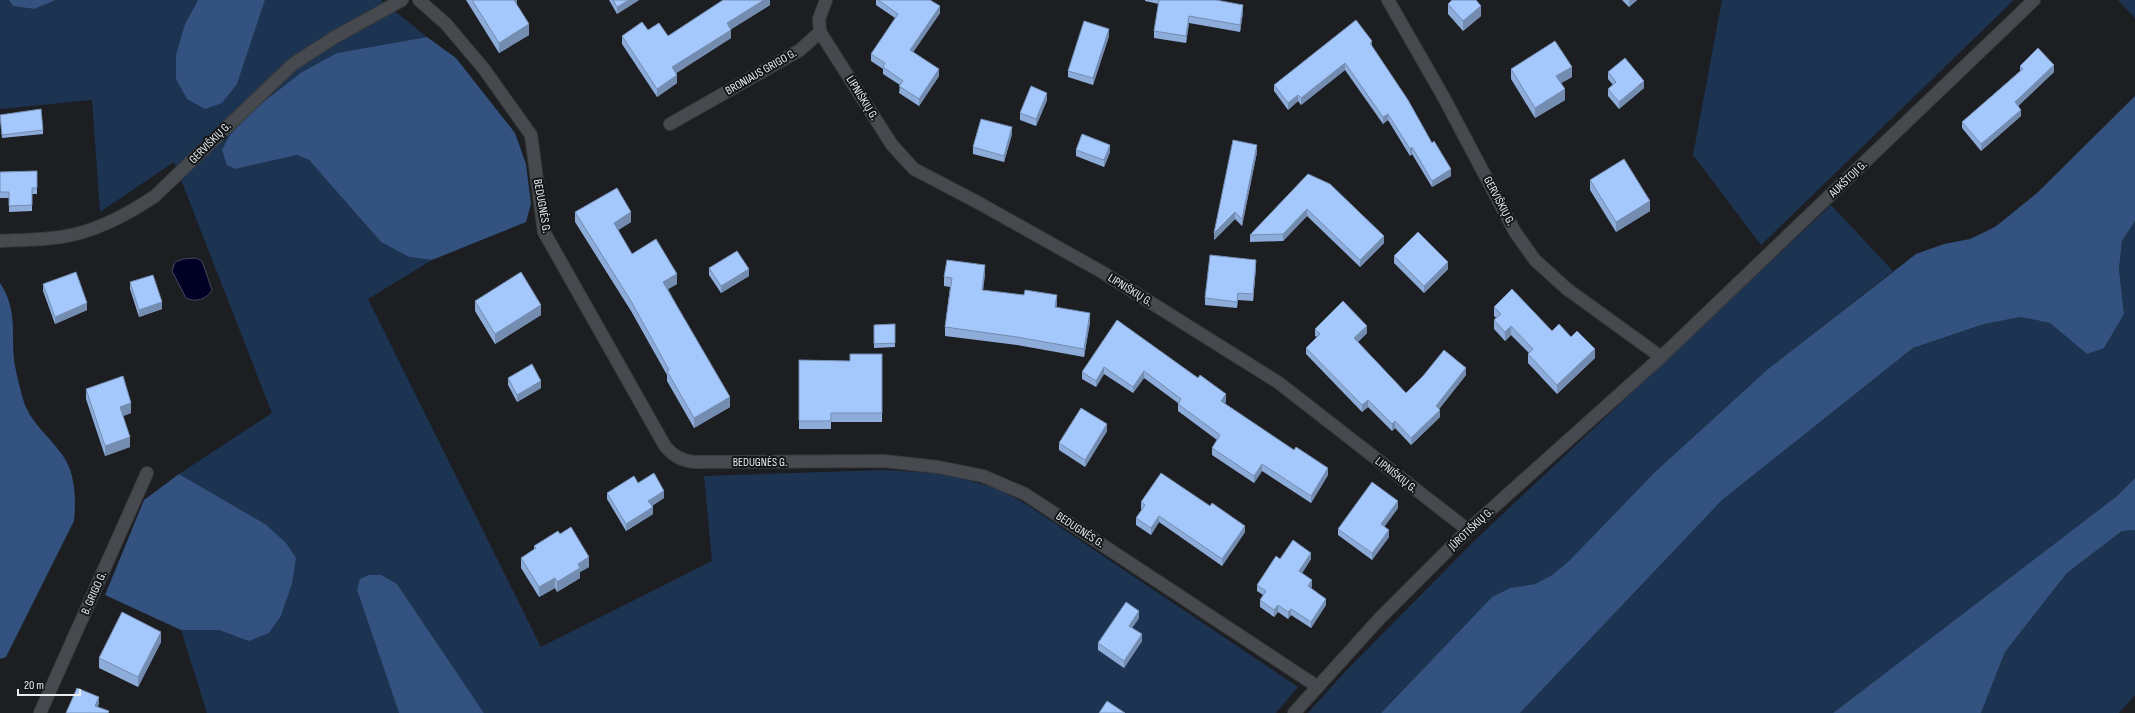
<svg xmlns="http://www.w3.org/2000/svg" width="2135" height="713" font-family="'Sofia Sans Condensed',sans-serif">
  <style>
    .green { fill: #1d3352 }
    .forest { fill: #33527f }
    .water { fill: #000125; stroke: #464761 }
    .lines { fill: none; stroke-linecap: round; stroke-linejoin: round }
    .minor-casing { stroke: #383a3e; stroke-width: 14 }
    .minor { stroke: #46494e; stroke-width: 12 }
    .wall { fill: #8dacd9 }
    .shaded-wall { fill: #738cb0 }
    .building { fill: #a4c8fc; stroke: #738cb0 }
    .labels { text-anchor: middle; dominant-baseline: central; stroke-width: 4; stroke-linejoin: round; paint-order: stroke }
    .street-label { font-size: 12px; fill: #e9ebee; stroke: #131519 }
  </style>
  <rect width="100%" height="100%" fill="#1c1e22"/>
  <g class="green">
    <polygon points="0,0 9,0 13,6 34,9 56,0 198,0 185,24 237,84 265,0 381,0 427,37 337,53 302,72 250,112 235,169 297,155 309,160 381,242 409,257 432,260 368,299 541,647 712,561 704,476 885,470 933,473 965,479 998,489 1026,504 1298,687 1276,713 484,713 397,584 357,590 399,713 207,713 181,630 219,630 233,635 269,633 281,616 292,584 265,524 179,474 272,413 174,162 100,212 92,100 0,109"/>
    <polygon points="1722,0 2014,0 1761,245 1693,155"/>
    <polygon points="2118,0 2135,0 2135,18"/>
    <polygon points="1831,205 1893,271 1768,369 1656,471 1569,561 1552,575 1535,584 1510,588 1492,597 1381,713 1308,713 1343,674 1473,542"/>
    <polygon points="2135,221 2135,478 2117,496 1833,713 1520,713 1722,500 1913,348 1984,324 2021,317 2050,323 2087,354 2124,314 2119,269 2122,241"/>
    <polygon points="2135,530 2135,695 2119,713 1981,713 2005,652 2067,573 2122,531"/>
  </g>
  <g class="forest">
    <polygon points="9,0 56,0 34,9 13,6"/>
    <polygon points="198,0 265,0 237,84 222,103 205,109 187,99 176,79 176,55 185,24"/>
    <polygon points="427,37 456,58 515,133 526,164 531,204 526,222 432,260 409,257 381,242 309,160 297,155 235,169 227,165 222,150 230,135 250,112 302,72 337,53"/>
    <polygon points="2135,96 2135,221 2122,241 2119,269 2124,314 2104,348 2087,354 2050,323 2021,317 1984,324 1913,348 1722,500 1520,713 1381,713 1492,597 1510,588 1535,584 1552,575 1569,561 1656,471 1768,369 1916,254 1944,244 1970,239 1995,227 2037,193"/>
    <path d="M0,283C19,312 10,335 15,366C17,377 20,388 23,399C29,421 48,435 61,453C76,472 76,499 74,521L6,657L0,659Z"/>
    <polygon points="179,474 265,524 286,543 296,558 292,584 281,616 269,633 249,641 219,630 181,630 105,595 144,500"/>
    <polygon points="2135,478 2135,530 2122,531 2067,573 2005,652 1981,713 1833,713 2117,496"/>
    <polygon points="369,575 381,575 397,584 484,713 399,713 357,590 360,579"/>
  </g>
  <path class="water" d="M196,258L202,261L212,290C207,299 196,303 186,298L172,271L175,262L183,259Z"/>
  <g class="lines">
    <defs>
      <g id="minor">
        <path d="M419,0L446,24L484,69L531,135L544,232L665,446C673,456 681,460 694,462L884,461L938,467L983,476L1025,494L1318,687"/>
        <polyline points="1388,0 1443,96 1515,232 1535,260 1567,289 1661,357"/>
        <polyline points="820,32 892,145 914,169 977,202 1102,272 1279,383 1468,530"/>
        <polyline points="670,124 800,50 820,32 819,19 826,0"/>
        <path d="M0,241C20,240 41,240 61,237C96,232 127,215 155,196L293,64L335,37L402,0"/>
        <polyline points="40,713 147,473"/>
        <polyline points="1294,713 1380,618 1468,530 1661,357 2034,0"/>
      </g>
    </defs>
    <use href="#minor" class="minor-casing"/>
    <use href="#minor" class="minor"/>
  </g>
  <g class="wall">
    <polygon points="466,0 517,0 517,5 529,35 499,53"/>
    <polygon points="609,0 639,0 617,14"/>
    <polygon points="770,0 770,5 731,29 731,38 676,73 677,83 657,97 622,44 622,36 648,30 668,36"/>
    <polygon points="876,0 930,0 940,13 913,52 939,76 919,106 899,93 900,85 883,74 883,69 871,61 871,54 895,18 876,5"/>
    <polygon points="1145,0 1216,0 1243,12 1240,32 1189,23 1186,43 1154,38 1154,31 1159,4 1145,1"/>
    <polygon points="1622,0 1637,0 1629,7"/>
    <polygon points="1448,4 1481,16 1463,31 1448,14"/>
    <polygon points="1109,36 1093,85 1068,77 1068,71"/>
    <polygon points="1372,47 1451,176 1432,187 1412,154 1410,156 1388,120 1383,124 1345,70 1301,105 1298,101 1288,110 1274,91 1274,85"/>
    <polygon points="2020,66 2054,72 2018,106 2021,116 1981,151 1962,128 1962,122 2020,71"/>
    <polygon points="1511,69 1572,77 1561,83 1565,100 1535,118 1511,79"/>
    <polygon points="1608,72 1644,88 1619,109 1608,96 1608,89 1613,85 1608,79"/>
    <polygon points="1047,100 1036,126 1020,120 1020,113"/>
    <polygon points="0,115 43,130 43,134 2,138"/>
    <polygon points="1012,134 1004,162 973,154 973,147"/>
    <polygon points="1076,150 1110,152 1104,167 1076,156"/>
    <polygon points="1257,152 1242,226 1235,219 1214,240"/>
    <polygon points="37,171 37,194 32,194 32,211 9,212 9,198 0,198 0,172"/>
    <polygon points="1308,174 1384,243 1360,267 1307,216 1283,241 1250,242 1250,235"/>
    <polygon points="1590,180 1650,211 1616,232 1590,190"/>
    <polygon points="575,212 631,222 618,230 632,254 677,284 668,289 730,407 694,428 667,381 667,375 631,311 575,222"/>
    <polygon points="1394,256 1448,269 1424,293 1394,263"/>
    <polygon points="1256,267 1253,301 1238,300 1237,308 1205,305 1205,298"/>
    <polygon points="709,268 749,276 721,293 709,275"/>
    <polygon points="985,274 983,290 1057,304 1056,307 1090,322 1084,357 1017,345 945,336 945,327 950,287 944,286 944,277"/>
    <polygon points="130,282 162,309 139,317 130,289"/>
    <polygon points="43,284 87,310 55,324 43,291"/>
    <polygon points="475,301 541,315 495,344 475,311"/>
    <polygon points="1494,307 1552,331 1571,337 1595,358 1557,394 1528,363 1528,354 1529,353 1511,335 1505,341 1494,329 1494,320 1496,318 1494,316"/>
    <polygon points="1117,320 1226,401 1225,404 1328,475 1311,503 1262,471 1254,483 1212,455 1212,448 1217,440 1178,411 1178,403 1144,378 1133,393 1104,374 1096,387 1082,379 1082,372"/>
    <polygon points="895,324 895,347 874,348 874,325"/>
    <polygon points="1315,329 1367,333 1358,342 1406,393 1466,375 1439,409 1440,417 1411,445 1395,428 1392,431 1368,407 1362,412 1306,354 1306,348 1317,337 1315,336"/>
    <polygon points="882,354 882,422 831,422 831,429 799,429 799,360 850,361"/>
    <polygon points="508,378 541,388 517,402 508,385"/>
    <polygon points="86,389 131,413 123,416 130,447 105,456 86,399"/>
    <polygon points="1107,431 1085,467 1059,450 1059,443"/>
    <polygon points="638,483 664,498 652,506 653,514 626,531 607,499 607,493"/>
    <polygon points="1141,502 1245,532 1222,566 1159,522 1151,535 1136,525 1136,518 1142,510 1141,509"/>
    <polygon points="1398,508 1384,527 1389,537 1372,560 1338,535 1338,529"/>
    <polygon points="560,534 589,567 580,572 580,578 557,592 555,588 539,597 521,568 521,558 534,550 534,546"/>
    <polygon points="1280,559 1311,559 1302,573 1312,586 1311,588 1326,605 1311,628 1291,615 1288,619 1278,612 1274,617 1260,607 1260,600 1263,595 1257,591 1257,585"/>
    <polygon points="1139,618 1132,628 1142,641 1124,668 1098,650 1098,643"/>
    <polygon points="161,642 138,687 99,668 99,658"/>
  </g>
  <g class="shaded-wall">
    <polygon points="512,0 517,0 517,6"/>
    <polygon points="629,0 639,0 617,14 617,7"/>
    <polygon points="764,0 770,0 770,5 727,32 727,23"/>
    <polygon points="1629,0 1637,0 1629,7"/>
    <polygon points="1243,5 1243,12 1240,32 1240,25"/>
    <polygon points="940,6 940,13 910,57 910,50"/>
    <polygon points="1481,6 1481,16 1463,31 1463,21"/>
    <polygon points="1189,16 1189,23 1186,43 1186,36"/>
    <polygon points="529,24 529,35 499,53 499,43"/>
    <polygon points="1109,29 1109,36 1093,85 1093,78"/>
    <polygon points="731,30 731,38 672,76 672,67"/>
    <polygon points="1372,41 1372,48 1370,43"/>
    <polygon points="1345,63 1345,70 1301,105 1301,98"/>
    <polygon points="2054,65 2054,72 2015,109 2015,102"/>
    <polygon points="1572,67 1572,77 1556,86 1556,76"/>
    <polygon points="939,69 939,76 919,106 919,99"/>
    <polygon points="677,75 677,83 657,97 657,89"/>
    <polygon points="1644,81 1644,88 1619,109 1619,102"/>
    <polygon points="1565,89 1565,100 1535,118 1535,108"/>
    <polygon points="1047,93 1047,100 1036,126 1036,119"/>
    <polygon points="1298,95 1298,101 1288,110 1288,103"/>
    <polygon points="2021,110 2021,116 1981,151 1981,144"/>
    <polygon points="1388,114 1388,120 1383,124 1383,117"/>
    <polygon points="1012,127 1012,134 1004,162 1004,156"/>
    <polygon points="1110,145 1110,152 1104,167 1104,160"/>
    <polygon points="1257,145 1257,152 1242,226 1242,219"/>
    <polygon points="1412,147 1412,154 1410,156 1410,149"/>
    <polygon points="1451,169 1451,176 1432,187 1432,181"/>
    <polygon points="1650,201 1650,211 1616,232 1616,222"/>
    <polygon points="1307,209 1307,216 1283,241 1283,234"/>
    <polygon points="631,212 631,222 614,233 614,223"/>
    <polygon points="1235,212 1235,219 1214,240 1214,233"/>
    <polygon points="1384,236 1384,243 1360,267 1360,260"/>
    <polygon points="1256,260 1256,267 1253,301 1253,294"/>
    <polygon points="1448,262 1448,269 1424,293 1424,286"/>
    <polygon points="985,265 985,274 982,298 982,290"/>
    <polygon points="749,269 749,276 721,293 721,286"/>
    <polygon points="677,274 677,284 663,292 663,282"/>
    <polygon points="1057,295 1057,304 1055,316 1055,307"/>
    <polygon points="162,302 162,309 139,317 139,310"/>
    <polygon points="87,303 87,310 55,324 55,317"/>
    <polygon points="541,305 541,315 495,344 495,334"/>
    <polygon points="1090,313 1090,322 1084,357 1084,349"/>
    <polygon points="1367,326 1367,333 1354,345 1354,338"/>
    <polygon points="1511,326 1511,335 1505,341 1505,332"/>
    <polygon points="1595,349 1595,358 1557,394 1557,385"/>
    <polygon points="1104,367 1104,374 1096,387 1096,381"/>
    <polygon points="1466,368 1466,375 1436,413 1436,406"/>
    <polygon points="1144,371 1144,378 1133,393 1133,387"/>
    <polygon points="541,381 541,388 517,402 517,395"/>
    <polygon points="1226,394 1226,401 1221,408 1221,401"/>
    <polygon points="730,397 730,407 694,428 694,418"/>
    <polygon points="1368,400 1368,407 1362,412 1362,405"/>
    <polygon points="131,403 131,413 120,417 120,407"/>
    <polygon points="1440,410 1440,417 1411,445 1411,438"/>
    <polygon points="1395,421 1395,428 1392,431 1392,424"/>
    <polygon points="1107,424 1107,431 1085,467 1085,460"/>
    <polygon points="130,437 130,447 105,456 105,446"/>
    <polygon points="1262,464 1262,471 1254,483 1254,476"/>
    <polygon points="1328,468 1328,475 1311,503 1311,496"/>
    <polygon points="664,491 664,498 648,508 648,501"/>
    <polygon points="1398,501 1398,508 1381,531 1381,524"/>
    <polygon points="653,507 653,514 626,531 626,524"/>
    <polygon points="1159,516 1159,522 1151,535 1151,528"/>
    <polygon points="1245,526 1245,532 1222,566 1222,559"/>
    <polygon points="1389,530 1389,537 1372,560 1372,553"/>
    <polygon points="1311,553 1311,559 1299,578 1299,571"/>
    <polygon points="589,557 589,567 580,572 580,578 557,592 557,582 578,564"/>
    <polygon points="555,578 555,588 539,597 539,587"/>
    <polygon points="1312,580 1312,586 1308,593 1308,586"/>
    <polygon points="1326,599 1326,605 1311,628 1311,622"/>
    <polygon points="1278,605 1278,612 1274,617 1274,610"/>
    <polygon points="1291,609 1291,615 1288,619 1288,612"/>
    <polygon points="1139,611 1139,618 1129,632 1129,626"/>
    <polygon points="161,632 161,642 138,687 138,677"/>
    <polygon points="1142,634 1142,641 1124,668 1124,661"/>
    <polygon points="99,697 99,704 95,713 95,706"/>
  </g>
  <g class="building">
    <polygon points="472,0 514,0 529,24 499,43"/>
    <polygon points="613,0 629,0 617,7"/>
    <polygon points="723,0 764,0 727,23 731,30 672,67 677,75 657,89 622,36 642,22 648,30 659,23 668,36"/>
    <polygon points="878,0 930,0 940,6 910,50 939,69 919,99 899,86 903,81 883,67 885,63 871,54 898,14"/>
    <polygon points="1159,0 1216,0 1243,5 1240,25 1189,16 1186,36 1154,31"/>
    <polygon points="1452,0 1476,0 1481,6 1463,21 1448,4"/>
    <polygon points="1356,20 1372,41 1370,43 1408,100 1432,143 1434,141 1451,169 1432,181 1412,147 1410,149 1388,114 1383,117 1345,63 1301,98 1298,95 1288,103 1274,85"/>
    <polygon points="1084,21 1109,29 1093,78 1068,71"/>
    <polygon points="1555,41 1572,67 1556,76 1565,89 1535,108 1511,69"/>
    <polygon points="2038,48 2054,65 2015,102 2021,110 1981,144 1962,122 2023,69 2020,66"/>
    <polygon points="1625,58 1644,81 1619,102 1608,89 1616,82 1608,72"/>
    <polygon points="1031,86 1047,93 1036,119 1020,113"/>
    <polygon points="41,109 43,130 2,135 0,115"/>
    <polygon points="981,119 1012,127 1004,156 973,147"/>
    <polygon points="1082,134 1110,145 1104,160 1076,150"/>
    <polygon points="1233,140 1257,145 1242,219 1235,212 1214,233"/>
    <polygon points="1624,159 1650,201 1616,222 1590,180"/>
    <polygon points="37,171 37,188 32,188 32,205 9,206 9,192 0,192 0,172"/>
    <polygon points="1308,174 1330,184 1384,236 1360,260 1307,209 1283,234 1250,235"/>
    <polygon points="617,188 631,212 614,223 632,254 656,239 677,274 663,282 730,397 694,418 667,371 669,370 631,301 575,212"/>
    <polygon points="1418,232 1448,262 1424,286 1394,256"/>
    <polygon points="737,251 749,269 721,286 709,268"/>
    <polygon points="1210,255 1256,260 1253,294 1238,293 1237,302 1205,298"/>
    <polygon points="947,260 985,265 982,290 1024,295 1025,290 1057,295 1055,307 1090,313 1084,349 1017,337 945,327 952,278 944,277"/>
    <polygon points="76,272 87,303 55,317 43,284"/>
    <polygon points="521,272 541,305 495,334 475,301"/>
    <polygon points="153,275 162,302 139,310 130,282"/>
    <polygon points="1512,289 1552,331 1559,324 1571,337 1577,331 1595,349 1557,385 1528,354 1533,349 1511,326 1505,332 1494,320 1501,314 1494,307"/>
    <polygon points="1343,301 1367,326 1354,338 1406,393 1423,376 1444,350 1466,368 1436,406 1440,410 1411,438 1395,421 1392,424 1368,400 1362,405 1306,348 1320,334 1315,329"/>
    <polygon points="1117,320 1198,378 1200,375 1226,394 1221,401 1294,450 1296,447 1328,468 1311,496 1262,464 1254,476 1212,448 1220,435 1178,404 1181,399 1144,371 1133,387 1104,367 1096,381 1082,372"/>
    <polygon points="895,324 895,343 874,344 874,325"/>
    <polygon points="850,354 882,354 882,413 831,413 831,421 799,421 799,360 850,361"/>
    <polygon points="532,364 541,381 517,395 508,378"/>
    <polygon points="123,376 131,403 120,407 130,437 105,446 86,389"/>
    <polygon points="1081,408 1107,424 1085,460 1059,443"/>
    <polygon points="654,473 664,491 648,501 653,507 626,524 607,493 634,476 638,483"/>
    <polygon points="1161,473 1210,506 1212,503 1245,526 1222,559 1159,516 1151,528 1136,518 1145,505 1141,502"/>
    <polygon points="1372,482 1398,501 1381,524 1389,530 1372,553 1338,529"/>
    <polygon points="571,527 589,557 578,564 580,568 557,582 555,578 539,587 521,558 536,548 534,546 558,531 560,534"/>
    <polygon points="1293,540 1311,553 1299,571 1312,580 1308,586 1326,599 1311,622 1291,609 1288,612 1278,605 1274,610 1260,600 1266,591 1257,585 1276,556 1280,559"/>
    <polygon points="1126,602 1139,611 1129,626 1142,634 1124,661 1098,643"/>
    <polygon points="122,612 161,632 138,677 99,658"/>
    <polygon points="77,688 99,697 95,706 109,711 108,713 66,713"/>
    <polygon points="1107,701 1125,713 1099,713"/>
  </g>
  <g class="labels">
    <g class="street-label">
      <text transform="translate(761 72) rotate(-30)">BRONIAUS GRIGO G.</text>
      <text transform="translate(862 98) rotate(58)">LIPNIŠKIŲ G.</text>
      <text transform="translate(210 143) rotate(-45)">GERVIŠKIŲ G.</text>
      <text transform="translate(1848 179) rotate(-44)">AUKŠTOJI G.</text>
      <text transform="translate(1499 201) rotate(62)">GERVIŠKIŲ G.</text>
      <text transform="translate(542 206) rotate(80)">BEDUGNĖS G.</text>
      <text transform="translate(1130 290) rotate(32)">LIPNIŠKIŲ G.</text>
      <text x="760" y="462">BEDUGNĖS G.</text>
      <text transform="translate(1396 475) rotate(38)">LIPNIŠKIŲ G.</text>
      <text transform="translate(1471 529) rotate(-43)">JŪROTIŠKIŲ G.</text>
      <text transform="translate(1080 530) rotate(33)">BEDUGNĖS G.</text>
      <text transform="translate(94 593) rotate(-66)">B. GRIGO G.</text>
    </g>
  </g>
  <path d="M18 689v6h62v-6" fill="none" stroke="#e9ebee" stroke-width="2"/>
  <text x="24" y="689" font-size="12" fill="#e9ebee" stroke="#131519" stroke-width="3" paint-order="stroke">20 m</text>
</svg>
